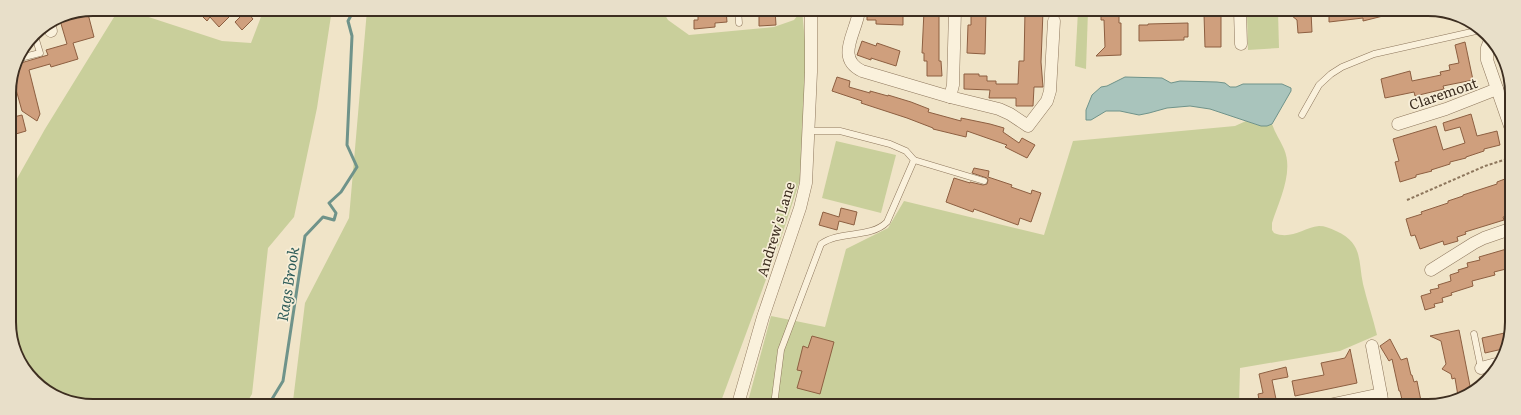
<svg xmlns="http://www.w3.org/2000/svg" width="1521" height="415" font-family="Literata,serif">
  <style>
    .green { fill: #c9cf9b }
    .water { fill: #a9c4bc; stroke: #6f938a }
    .lines { fill: none; stroke-linecap: round; stroke-linejoin: round }
    .stream { stroke: #6f938a; stroke-width: 3 }
    .building { fill: #cf9f7d; stroke: #8d5f41 }
    .service-casing { stroke: #8d765c; stroke-width: 7 }
    .minor-casing { stroke: #8d765c; stroke-width: 13 }
    .path { stroke: #8d765c; stroke-width: 2; stroke-dasharray: 3 2; stroke-linecap: butt }
    .service { stroke: #faf1dc; stroke-width: 6 }
    .minor { stroke: #faf1dc; stroke-width: 12 }
    .labels { text-anchor: middle; dominant-baseline: central; stroke-width: 3.5; stroke-linejoin: round; paint-order: stroke }
    .street-label { font-size: 14px; fill: #3d2e20; stroke: #f7eed8 }
    .water-label { font-size: 15px; font-style: italic; fill: #2f5d5a; stroke: #f7eed8 }
    .rim { fill: none; stroke: #3d2e20; stroke-width: 2 }
  </style>
  <rect width="100%" height="100%" fill="#f0e4c8"/>
  <g class="green">
    <polygon points="119,9 124,9 222,41 251,43 264,9 332,9 317,108 294,217 268,248 252,394 246,404 71,403 33,381 11,338 10,191 45,129"/>
    <polygon points="367,10 666,10 665,15 668,20 689,35 774,27 794,20 802,10 806,52 803,156 800,180 778,247 720,404 292,404 293,401 305,303 349,218"/>
    <polygon points="1078,11 1088,11 1086,69 1075,66"/>
    <polygon points="1249,11 1278,11 1279,48 1248,50 1247,15"/>
    <path d="M1246,121C1255,124 1263,128 1272,124C1275,133 1280,140 1284,149C1294,172 1279,201 1272,223V230L1274,233C1291,240 1303,228 1319,226C1325,226 1330,228 1336,231C1363,243 1358,260 1363,284C1367,301 1373,318 1377,335L1340,351L1240,368L1239,405H747L771,316L825,327L846,249L888,228L904,201L1044,235L1073,141L1235,126Z"/>
    <polygon points="836,141 896,155 881,213 822,198"/>
  </g>
  <polygon class="water" points="1125,77 1162,78 1171,83 1180,81 1217,82 1225,83 1230,87 1236,87 1243,84 1282,84 1291,88 1291,91 1272,124 1267,126 1261,126 1210,109 1190,106 1167,108 1149,113 1139,115 1120,111 1106,111 1091,120 1086,120 1086,110 1092,95 1101,87 1107,86"/>
  <g class="lines">
    <polyline class="stream" points="269,404 283,381 305,236 323,217 334,220 336,213 329,203 341,192 357,167 347,145 352,36 348,21 354,10"/>
  </g>
  <g class="building">
    <polygon points="195,9 222,9 229,17 219,27 210,17 207,21"/>
    <polygon points="87,10 94,37 73,43 78,59 51,67 50,64 29,70 40,114 37,121 22,111 12,75 14,65 48,55 46,50 67,44 59,17"/>
    <polygon points="698,10 726,10 727,22 715,23 715,27 694,29 694,20 698,20"/>
    <polygon points="759,10 775,10 776,25 759,26"/>
    <polygon points="246,11 253,19 242,30 235,22"/>
    <polygon points="867,11 889,11 889,14 903,14 903,25 876,24 876,20 867,20"/>
    <polygon points="924,11 939,11 939,61 941,61 942,76 927,76 927,61 924,61 924,53 922,53"/>
    <polygon points="971,11 986,11 985,54 967,53 968,25 971,25"/>
    <polygon points="1025,11 1043,11 1041,62 1043,87 1034,87 1033,106 1016,106 1016,98 989,98 990,90 964,89 964,74 979,74 979,76 987,76 987,81 996,81 996,84 1018,84 1019,61 1024,61"/>
    <polygon points="1101,11 1119,11 1119,23 1121,23 1121,55 1096,56 1105,47 1104,20 1101,20"/>
    <polygon points="1207,11 1221,11 1221,47 1205,47 1204,14 1207,14"/>
    <polygon points="1286,11 1311,12 1312,32 1298,33 1297,20"/>
    <polygon points="1329,12 1387,12 1387,15 1363,21 1363,18 1329,22"/>
    <polygon points="1188,23 1188,37 1184,37 1184,40 1139,41 1139,25 1148,25 1148,24"/>
    <polygon points="862,41 876,46 877,43 900,51 896,66 871,58 871,60 857,55"/>
    <polygon points="1465,42 1473,80 1443,86 1444,89 1415,96 1414,92 1385,98 1381,79 1410,71 1412,81 1441,75 1440,72 1450,70 1449,65 1459,63 1455,45"/>
    <polygon points="837,77 850,81 849,87 870,93 870,91 888,96 888,95 911,102 929,109 928,112 961,121 961,118 990,124 1004,128 1003,132 1019,143 1022,138 1035,145 1027,158 1005,147 1007,145 967,131 966,137 933,129 933,128 907,118 861,103 862,101 832,91"/>
    <polygon points="1471,114 1477,136 1497,131 1500,145 1484,149 1484,151 1466,157 1466,158 1450,162 1450,164 1431,170 1432,171 1416,175 1416,177 1400,182 1395,162 1399,161 1393,139 1436,126 1443,150 1465,143 1460,127 1445,131 1443,123"/>
    <polygon points="22,115 26,131 9,136 9,118"/>
    <polygon points="974,168 989,171 988,177 1012,185 1011,187 1031,194 1032,190 1041,193 1031,222 1020,218 1018,225 974,209 973,212 946,202 954,178 970,183 970,182 983,185 987,184 988,180 987,178 972,173"/>
    <polygon points="1510,177 1510,215 1503,217 1504,220 1465,232 1466,234 1457,237 1458,241 1444,245 1443,241 1420,249 1415,235 1411,236 1406,219 1422,214 1421,212 1448,203 1448,201 1463,196 1463,195 1497,184 1497,182"/>
    <polygon points="841,208 857,212 854,225 839,221 837,230 819,225 823,212 839,217"/>
    <polygon points="1510,248 1510,268 1494,272 1495,275 1472,281 1473,286 1451,293 1452,295 1442,298 1443,302 1434,304 1435,307 1425,310 1421,296 1431,293 1430,290 1439,288 1438,285 1451,281 1450,275 1459,272 1458,270 1468,267 1467,263 1480,260 1479,257"/>
    <polygon points="1459,330 1471,391 1458,396 1455,378 1452,379 1451,374 1442,369 1446,364 1441,341 1430,336"/>
    <polygon points="1509,332 1509,344 1507,348 1485,353 1482,338"/>
    <polygon points="812,336 834,342 820,394 797,388 802,371 797,370 803,346 808,348"/>
    <polygon points="1390,339 1401,360 1407,358 1411,375 1412,375 1414,382 1417,381 1421,401 1419,401 1420,406 1404,406 1403,404 1400,391 1399,391 1392,359 1389,361 1380,346"/>
    <polygon points="1350,349 1357,383 1295,396 1292,381 1324,375 1321,363 1345,358"/>
    <polygon points="1286,367 1288,377 1272,380 1277,404 1260,406 1258,394 1263,393 1259,374"/>
  </g>
  <g class="lines">
    <defs>
      <g id="service">
        <polyline points="738,10 739,23"/>
        <polyline points="1413,13 1417,12"/>
        <polyline points="16,59 40,53 34,33"/>
        <polyline points="1302,115 1319,85 1331,74 1342,67 1374,54 1476,31 1483,32"/>
        <polyline points="914,160 984,181"/>
        <polyline points="1474,334 1481,368"/>
        <path d="M774,405L781,350L821,244C840,230 870,239 887,222L914,160L906,151L890,144L840,131H809"/>
      </g>
      <g id="minor">
        <path d="M859,11C856,33 835,58 862,71L950,97"/>
        <polyline points="955,11 953,85 950,97 999,109 1010,114 1028,126 1047,101 1050,91 1054,21"/>
        <polyline points="1240,11 1241,44"/>
        <polyline points="49,23 51,31"/>
        <polyline points="1491,38 1487,48 1487,60 1510,126"/>
        <polyline points="1398,124 1446,109 1497,89"/>
        <polyline points="1431,270 1474,243 1484,238 1510,229"/>
        <polyline points="1372,346 1381,394"/>
        <polyline points="1481,368 1496,364"/>
        <polyline points="738,404 763,317 800,208 806,183 811,72 811,10"/>
        <polyline points="1324,406 1381,394 1383,406"/>
      </g>
    </defs>
    <use href="#service" class="service-casing"/>
    <use href="#minor" class="minor-casing"/>
    <polyline class="path" points="1407,200 1485,166 1510,158"/>
    <use href="#service" class="service"/>
    <use href="#minor" class="minor"/>
  </g>
  <g class="labels">
    <g class="street-label">
      <text transform="translate(1443 93) rotate(-19)">Claremont</text>
      <text transform="translate(775 229) rotate(-73)">Andrew's Lane</text>
    </g>
    <g class="water-label">
      <text transform="translate(287 284) rotate(-81)">Rags Brook</text>
    </g>
  </g>
  <path d="M0 0H1521V415H0ZM93 16H1428A77 77 0 0 1 1505 93V322A77 77 0 0 1 1428 399H93A77 77 0 0 1 16 322V93A77 77 0 0 1 93 16Z" fill="#e8dfc9" fill-rule="evenodd"/>
  <path class="rim" d="M93 16H1428A77 77 0 0 1 1505 93V322A77 77 0 0 1 1428 399H93A77 77 0 0 1 16 322V93A77 77 0 0 1 93 16Z"/>
</svg>
